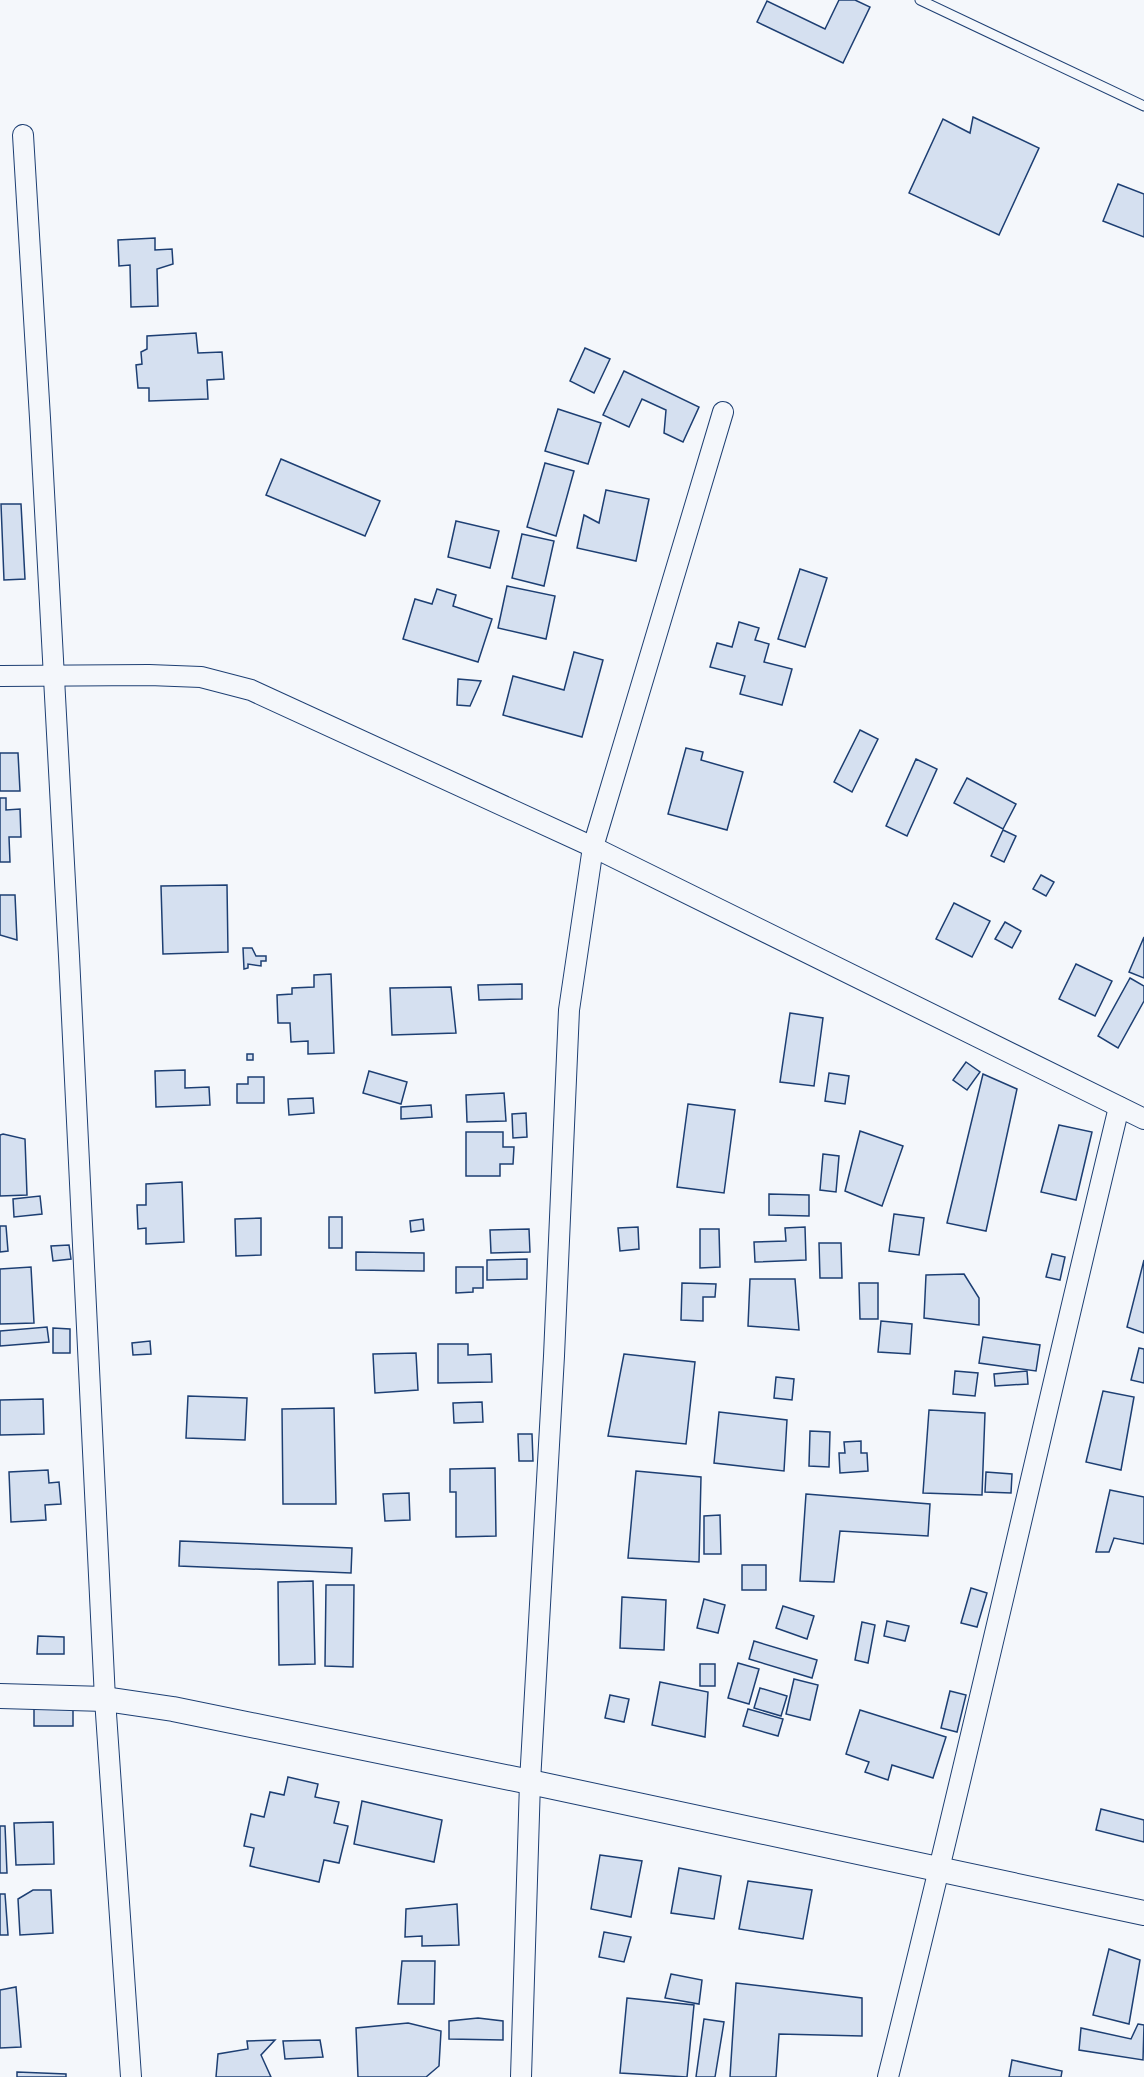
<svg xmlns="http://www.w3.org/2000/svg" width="1144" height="2077" font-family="Montserrat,sans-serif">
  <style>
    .building { fill: #d5e0f0; stroke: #1d3f73; stroke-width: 1.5 }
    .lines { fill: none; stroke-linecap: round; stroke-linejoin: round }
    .service-casing { stroke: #1d3f73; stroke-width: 11 }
    .minor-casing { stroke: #1d3f73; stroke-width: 22 }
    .tertiary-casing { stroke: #1d3f73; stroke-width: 26 }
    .service { stroke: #f4f7fb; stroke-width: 9 }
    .minor { stroke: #f4f7fb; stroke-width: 20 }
    .tertiary { stroke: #f4f7fb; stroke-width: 24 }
  </style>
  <rect width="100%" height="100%" fill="#f4f7fb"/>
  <g class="building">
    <polygon points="839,0 855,0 870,7 843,63 757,22 767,1 825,29"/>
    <polygon points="973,117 1039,148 999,235 909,193 943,119 970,133"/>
    <polygon points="1118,184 1144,194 1144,237 1103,221"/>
    <polygon points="155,238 155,250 172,249 173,264 157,269 158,306 131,307 130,265 119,266 118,240"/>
    <polygon points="196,333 198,353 222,352 224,379 207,380 208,399 149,401 149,388 138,388 136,365 142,364 141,352 147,349 147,336"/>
    <polygon points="585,348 610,359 594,393 570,381"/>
    <polygon points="624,371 699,407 683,442 664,433 666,410 642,399 629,427 603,415"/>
    <polygon points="558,409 601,423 588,464 545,451"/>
    <polygon points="281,459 380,501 365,536 266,495"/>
    <polygon points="545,463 574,471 556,536 527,527"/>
    <polygon points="606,490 649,499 636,561 577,548 584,515 599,523"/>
    <polygon points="1,504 21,504 25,579 4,580"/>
    <polygon points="456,521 499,531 490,568 448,557"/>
    <polygon points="522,534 554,541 544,586 512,578"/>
    <polygon points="800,569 827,578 805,647 778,639"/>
    <polygon points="507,586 555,596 546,639 498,628"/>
    <polygon points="437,589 456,595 453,606 492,619 478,662 403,639 415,599 432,604"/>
    <polygon points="739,622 759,628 755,640 769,644 764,662 792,669 782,705 740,694 745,676 710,667 717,643 732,647"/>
    <polygon points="574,652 603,660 582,737 503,715 513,676 564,690"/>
    <polygon points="458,679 481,681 470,706 457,705"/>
    <polygon points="860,730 878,739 852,792 834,782"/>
    <polygon points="686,748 703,752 701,760 743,772 727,830 668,814"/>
    <polygon points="0,753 18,753 20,791 0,791"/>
    <polygon points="916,759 937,769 907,836 886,826"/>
    <polygon points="967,778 1016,804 1003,829 954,803"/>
    <polygon points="0,798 6,798 6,810 20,809 21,837 9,837 10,862 0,862"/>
    <polygon points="1003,830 1016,836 1004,862 991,856"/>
    <polygon points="1041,875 1054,882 1046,896 1033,889"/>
    <polygon points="227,885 228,952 163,954 161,886"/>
    <polygon points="0,895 15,895 17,940 0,935"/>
    <polygon points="954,903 990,921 972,957 936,939"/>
    <polygon points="1005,922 1021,931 1012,948 995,939"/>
    <polygon points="1144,937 1144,978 1129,972"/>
    <polygon points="243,948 252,948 256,956 266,956 266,961 261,961 261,966 248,964 248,968 244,969"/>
    <polygon points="1076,964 1112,981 1095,1016 1059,999"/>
    <polygon points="331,974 334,1053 308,1054 308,1041 291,1042 290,1023 278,1023 277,995 292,994 292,988 314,987 314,975"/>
    <polygon points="1130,978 1144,986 1144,1001 1118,1048 1098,1036"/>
    <polygon points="522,984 522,999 479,1000 478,985"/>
    <polygon points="451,987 456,1033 392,1035 390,988"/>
    <polygon points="790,1013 823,1018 814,1086 780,1082"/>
    <rect x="247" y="1054" width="6" height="6"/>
    <polygon points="966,1062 980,1072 967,1090 953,1080"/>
    <polygon points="185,1070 185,1088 209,1087 210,1105 156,1107 155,1071"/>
    <polygon points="369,1071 407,1082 401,1104 363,1093"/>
    <polygon points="829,1073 849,1076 845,1104 825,1101"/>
    <polygon points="983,1074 1017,1089 986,1231 947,1223"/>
    <polygon points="248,1077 264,1077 264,1103 237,1103 237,1084 248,1084"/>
    <polygon points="504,1093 506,1121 467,1122 466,1095"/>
    <polygon points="313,1098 314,1113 289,1115 288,1099"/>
    <polygon points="688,1104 735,1110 724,1193 677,1187"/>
    <polygon points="431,1105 432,1117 401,1119 401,1107"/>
    <polygon points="526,1113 527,1137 513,1138 512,1114"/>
    <polygon points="1059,1125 1092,1132 1076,1200 1041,1192"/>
    <polygon points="860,1131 903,1146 882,1206 845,1191"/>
    <polygon points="466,1132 503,1132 503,1147 514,1147 513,1164 500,1164 500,1176 466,1176"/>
    <polygon points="3,1134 25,1139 27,1195 0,1196 0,1135"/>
    <polygon points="823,1154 839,1156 836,1192 820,1190"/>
    <polygon points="182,1182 184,1242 146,1244 146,1228 138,1229 137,1205 146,1205 146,1184"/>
    <polygon points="769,1194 809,1195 809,1216 769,1215"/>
    <polygon points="40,1196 42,1214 14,1217 13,1199"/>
    <polygon points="894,1214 924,1218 919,1255 889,1251"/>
    <rect x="329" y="1217" width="13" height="31"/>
    <polygon points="261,1218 261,1255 236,1256 235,1219"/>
    <polygon points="423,1219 424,1230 411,1232 410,1221"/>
    <polygon points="0,1226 6,1226 8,1251 0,1252"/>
    <polygon points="638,1227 639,1249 620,1251 618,1228"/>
    <polygon points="805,1227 806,1260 755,1262 754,1242 786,1241 785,1228"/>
    <polygon points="529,1229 530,1252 491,1253 490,1230"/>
    <polygon points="700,1229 719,1229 720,1267 700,1268"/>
    <polygon points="819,1243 841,1243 842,1278 820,1278"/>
    <polygon points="69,1245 71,1259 53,1261 51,1246"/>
    <polygon points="356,1252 424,1253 424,1271 356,1270"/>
    <polygon points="1052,1254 1065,1257 1060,1280 1046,1277"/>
    <polygon points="527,1259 527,1279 487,1280 487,1260"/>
    <polygon points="1144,1260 1144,1333 1127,1327"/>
    <polygon points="31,1267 34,1323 0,1324 0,1269"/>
    <polygon points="456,1267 483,1267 483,1288 473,1288 473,1292 456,1293"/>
    <polygon points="964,1274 979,1298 979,1325 924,1318 926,1275"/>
    <polygon points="750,1279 795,1279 799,1330 748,1326"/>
    <polygon points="682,1283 716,1284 715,1297 703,1297 703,1321 681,1320"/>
    <polygon points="859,1283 878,1283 878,1319 860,1319"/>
    <polygon points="881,1321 912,1324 910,1354 878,1352"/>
    <polygon points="47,1327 49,1342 0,1346 0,1331"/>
    <polygon points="53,1328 70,1329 70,1353 53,1353"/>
    <polygon points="983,1337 1040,1345 1036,1371 979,1363"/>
    <polygon points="150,1341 151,1354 133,1355 132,1343"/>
    <polygon points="438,1344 468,1344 468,1355 491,1354 492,1382 438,1383"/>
    <polygon points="1139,1348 1144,1349 1144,1383 1131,1380"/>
    <polygon points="416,1353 418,1390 375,1393 373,1354"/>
    <polygon points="624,1354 695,1362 686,1444 608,1436"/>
    <polygon points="955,1371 978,1373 975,1396 953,1394"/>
    <polygon points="1027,1371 1028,1384 995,1386 994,1374"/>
    <polygon points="776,1377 794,1379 792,1400 774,1398"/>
    <polygon points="1103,1391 1134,1397 1121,1470 1086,1462"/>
    <polygon points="188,1396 247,1398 245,1440 186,1438"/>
    <polygon points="43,1399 44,1434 0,1435 0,1400"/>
    <polygon points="482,1402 483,1422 454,1423 453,1403"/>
    <polygon points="334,1408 336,1504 283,1504 282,1409"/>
    <polygon points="929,1410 985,1413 982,1495 923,1493"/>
    <polygon points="719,1412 787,1420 784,1471 714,1463"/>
    <polygon points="810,1431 830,1432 829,1467 809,1466"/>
    <polygon points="518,1434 532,1434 533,1461 519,1461"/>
    <polygon points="861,1441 861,1453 867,1453 868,1471 840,1473 839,1453 845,1453 844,1442"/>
    <polygon points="495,1468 496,1536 456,1537 456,1492 450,1492 450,1469"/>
    <polygon points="48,1470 49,1483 59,1482 61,1504 45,1505 46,1520 11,1522 9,1472"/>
    <polygon points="636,1471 701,1477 699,1562 628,1558"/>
    <polygon points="986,1472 1012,1474 1011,1493 985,1492"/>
    <polygon points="1110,1490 1144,1497 1144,1544 1114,1538 1109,1552 1096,1552"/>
    <polygon points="409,1493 410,1520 385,1521 383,1494"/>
    <polygon points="806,1494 930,1504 928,1536 840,1531 834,1582 800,1581"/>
    <polygon points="720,1515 721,1554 704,1554 704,1516"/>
    <polygon points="180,1541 352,1548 351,1573 179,1566"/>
    <rect x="742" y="1565" width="24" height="25"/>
    <polygon points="313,1581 315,1664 279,1665 278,1582"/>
    <polygon points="326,1585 354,1585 353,1667 325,1666"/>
    <polygon points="971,1588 987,1593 977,1627 961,1623"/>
    <polygon points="622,1597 666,1600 664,1650 620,1648"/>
    <polygon points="704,1599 725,1605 718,1633 697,1628"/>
    <polygon points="783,1606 814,1616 807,1639 776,1628"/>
    <polygon points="887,1621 909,1626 905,1641 884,1636"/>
    <polygon points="862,1622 875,1625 868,1663 855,1660"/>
    <polygon points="38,1636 64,1637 64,1654 37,1654"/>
    <polygon points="754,1641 817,1660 812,1678 749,1659"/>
    <polygon points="738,1663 759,1669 749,1704 728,1698"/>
    <rect x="700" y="1664" width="15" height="22"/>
    <polygon points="794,1679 818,1685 810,1720 786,1714"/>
    <polygon points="660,1682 708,1692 705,1737 652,1725"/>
    <polygon points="760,1688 787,1696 781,1716 754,1708"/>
    <polygon points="950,1691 966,1695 957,1732 941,1728"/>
    <polygon points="610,1695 629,1699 624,1722 605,1718"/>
    <rect x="34" y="1706" width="39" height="20"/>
    <polygon points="748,1709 783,1719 778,1736 743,1726"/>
    <polygon points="860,1710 946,1737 933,1778 892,1765 888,1780 865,1772 869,1762 846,1754"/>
    <polygon points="288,1777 318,1784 315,1797 339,1802 334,1823 348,1826 339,1863 324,1860 319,1882 250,1866 254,1848 244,1846 251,1814 264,1817 270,1792 284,1795"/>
    <polygon points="362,1801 442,1820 434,1862 354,1844"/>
    <polygon points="1101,1809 1144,1820 1144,1842 1096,1830"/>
    <polygon points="53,1822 54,1864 16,1865 14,1823"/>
    <polygon points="0,1826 5,1826 7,1873 0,1873"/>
    <polygon points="600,1855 642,1861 631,1917 591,1909"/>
    <polygon points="679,1868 721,1876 714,1919 671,1913"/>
    <polygon points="748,1881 812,1890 803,1939 739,1929"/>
    <polygon points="33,1890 51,1890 53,1933 20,1935 18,1899"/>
    <polygon points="0,1894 5,1894 8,1935 0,1935"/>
    <polygon points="457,1904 459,1945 422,1946 422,1936 405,1937 406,1909"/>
    <polygon points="604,1932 631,1937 624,1962 599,1957"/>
    <polygon points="1109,1949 1140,1960 1129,2024 1093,2015"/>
    <polygon points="402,1961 435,1961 434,2004 398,2004"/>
    <polygon points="671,1974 702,1980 699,2004 665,1998"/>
    <polygon points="736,1983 862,1998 862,2036 779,2034 776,2077 730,2077"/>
    <polygon points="16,1987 21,2047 0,2048 0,1990"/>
    <polygon points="627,1998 694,2005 687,2077 620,2073"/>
    <polygon points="478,2018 503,2021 503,2040 449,2039 449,2021"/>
    <polygon points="704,2019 724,2022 715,2077 696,2077"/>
    <polygon points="408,2023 441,2031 439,2066 426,2077 358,2077 356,2028"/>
    <polygon points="1138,2024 1144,2025 1143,2060 1079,2050 1081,2028 1131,2039"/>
    <polygon points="275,2040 261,2055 271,2077 216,2077 218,2054 248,2049 247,2041"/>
    <polygon points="320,2040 323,2057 285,2059 283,2041"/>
    <polygon points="1012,2060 1062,2071 1061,2077 1009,2077"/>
    <polygon points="17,2072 66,2074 66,2077 17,2077"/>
  </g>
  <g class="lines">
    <defs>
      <polyline id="service" points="920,0 1144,106"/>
      <g id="minor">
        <polyline points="23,135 40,418 69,956 105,1699 131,2077"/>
        <polyline points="0,676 149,675 201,677 251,690 593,847 1144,1119"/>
        <polyline points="521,2077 530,1782 554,1356 569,1010 593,847 723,412"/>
        <path d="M888,2077C969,1755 1041,1430 1119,1107"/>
      </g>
      <polyline id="tertiary" points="0,1696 105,1699 173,1709 530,1782 1144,1913"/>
    </defs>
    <use href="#service" class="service-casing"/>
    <use href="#minor" class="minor-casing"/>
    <use href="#tertiary" class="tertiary-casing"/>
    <use href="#service" class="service"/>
    <use href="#minor" class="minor"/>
    <use href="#tertiary" class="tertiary"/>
  </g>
</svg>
